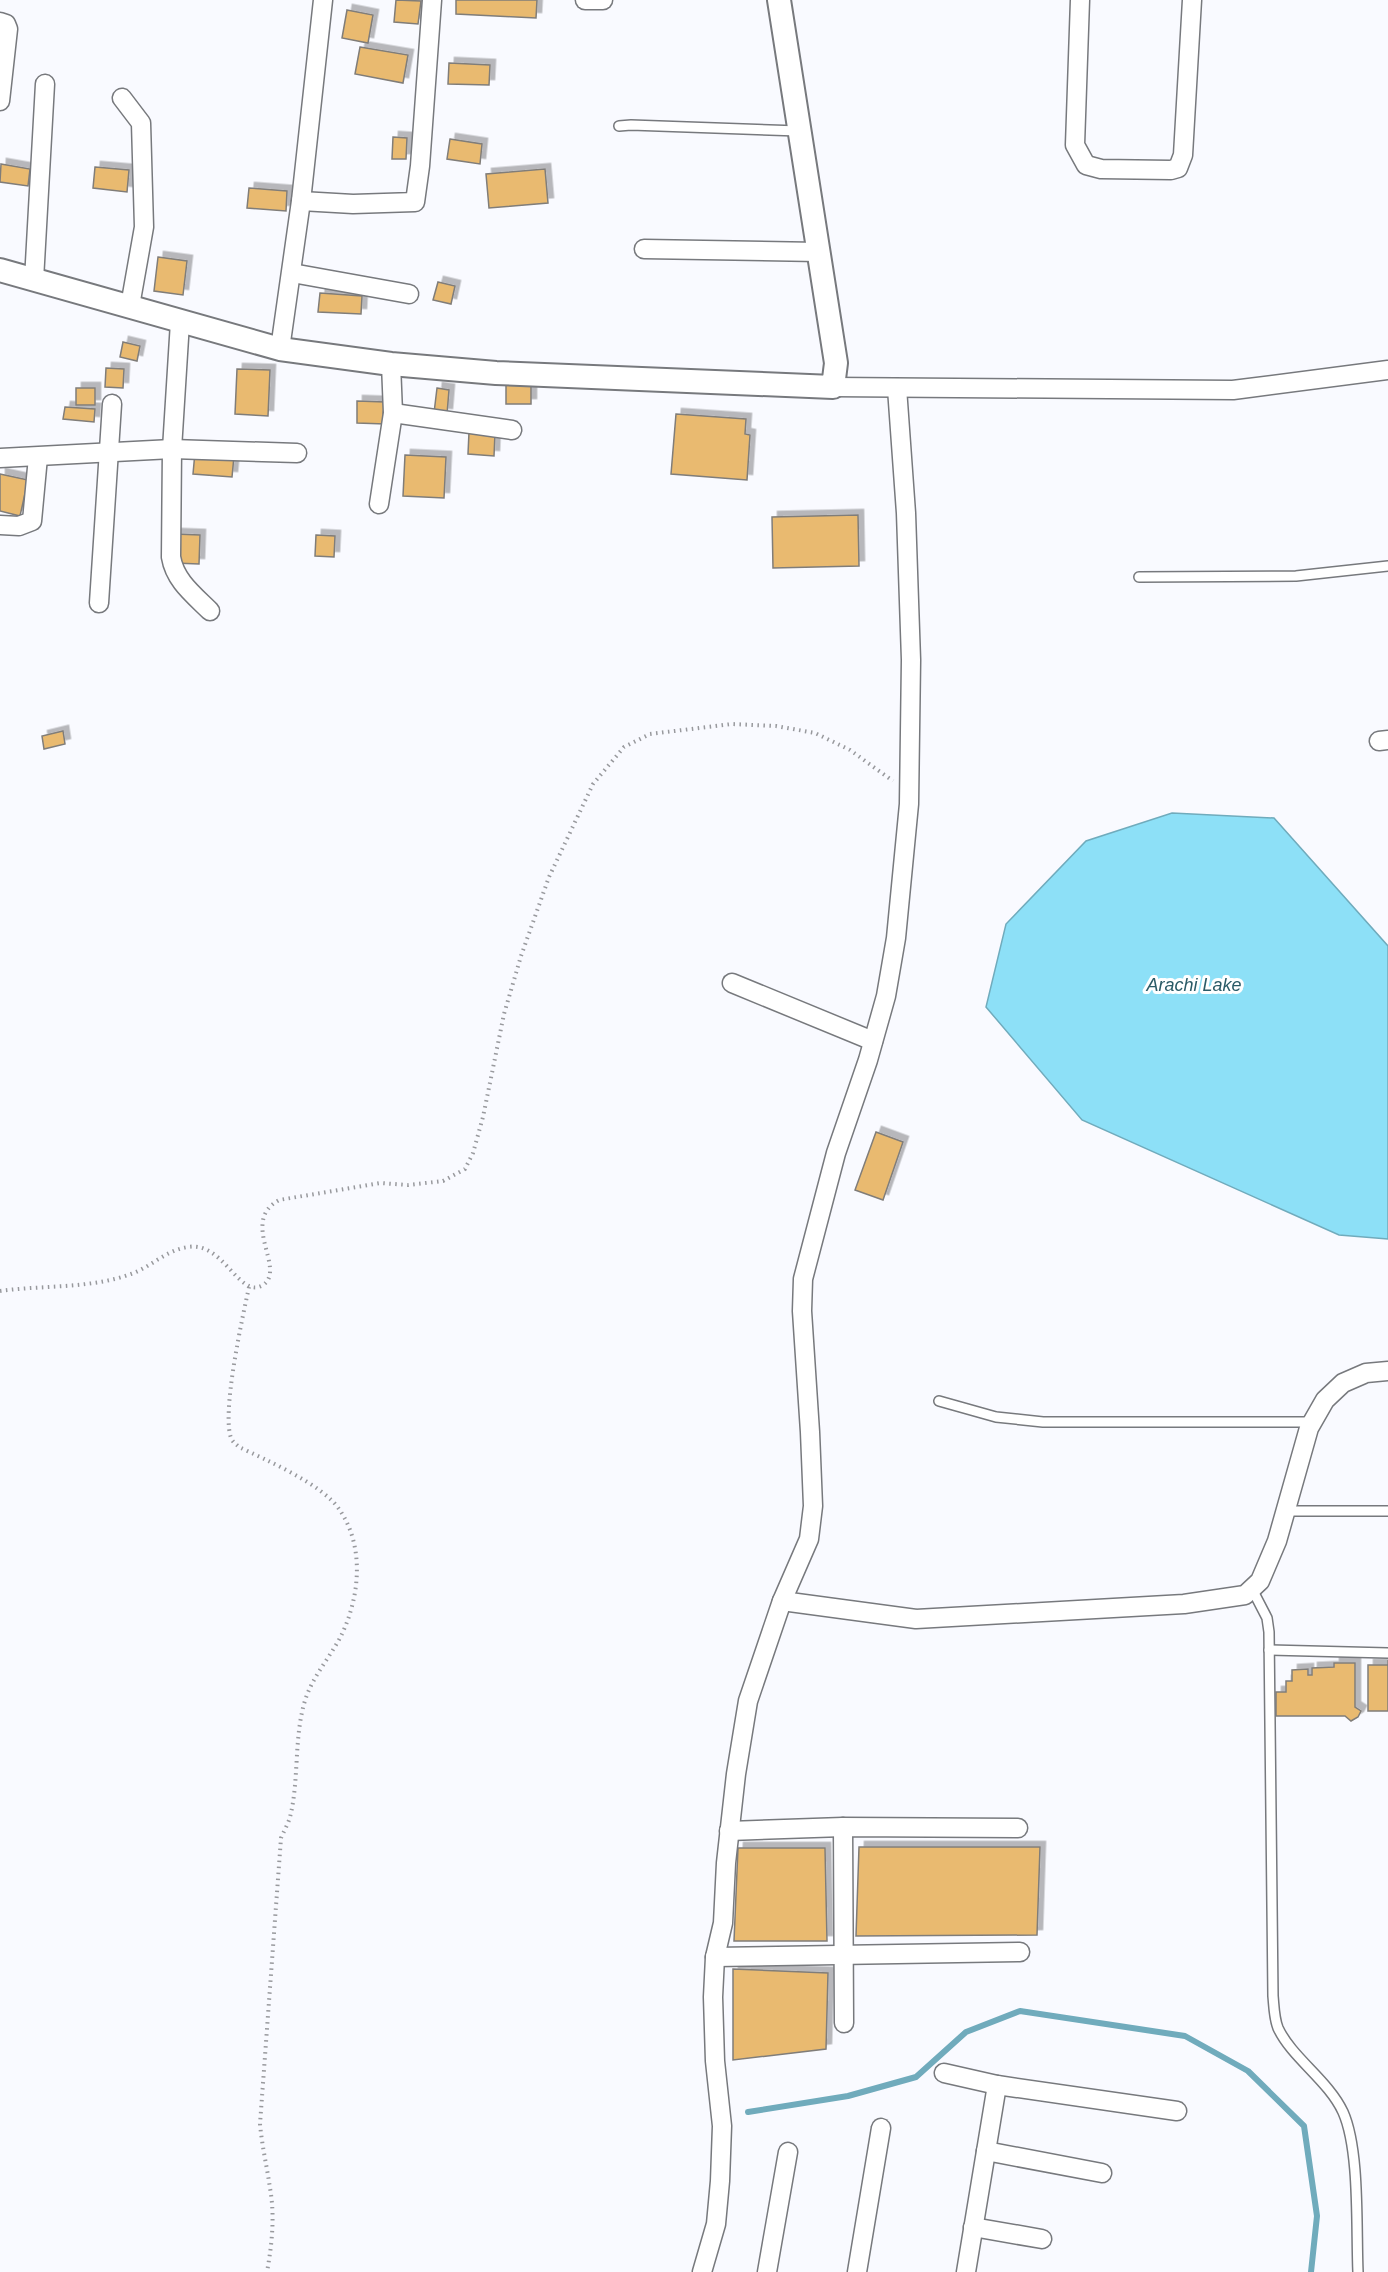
<svg xmlns="http://www.w3.org/2000/svg" width="1388" height="2272" font-family="Arial,sans-serif">
  <style>
    .water { fill: #8de0f7; stroke: #70abbc; stroke-width: 1.5 }
    .lines { fill: none; stroke-linecap: round; stroke-linejoin: round }
    .stream { stroke: #70abbc; stroke-width: 6 }
    .building { fill: #e9ba6f; stroke: #807d79; stroke-width: 1.5; filter: url(#shadow) }
    .service-casing { stroke: #77797d; stroke-width: 12 }
    .minor-casing { stroke: #77797d; stroke-width: 21 }
    .tertiary-casing { stroke: #77797d; stroke-width: 26 }
    .path { stroke: #98999d; stroke-width: 4; stroke-dasharray: 1.5 4.5; stroke-linecap: butt }
    .service { stroke: #fff; stroke-width: 9 }
    .minor { stroke: #fff; stroke-width: 18 }
    .tertiary { stroke: #fff; stroke-width: 22 }
    .labels { text-anchor: middle; dominant-baseline: central; stroke-width: 6; stroke-linejoin: round; paint-order: stroke }
    .water-label { font-size: 18px; font-style: italic; fill: #2b5b67; stroke: #fff }
  </style>
  <defs>
    <filter id="shadow"><feDropShadow dx="5.5" dy="-5.5" stdDeviation="0" flood-color="#0004"/></filter>
  </defs>
  <rect width="100%" height="100%" fill="#f9faff"/>
  <polygon class="water" points="1172,813 1274,818 1388,946 1388,1239 1339,1235 1082,1120 986,1007 1006,924 1086,841"/>
  <g class="lines">
    <polyline class="stream" points="748,2112 848,2096 916,2077 966,2032 1020,2011 1185,2036 1248,2071 1304,2126 1317,2216 1311,2272"/>
  </g>
  <g class="building">
    <polygon points="396,0 421,1 418,24 394,22"/>
    <polygon points="456,0 537,0 536,18 456,14"/>
    <polygon points="347,10 373,15 368,43 342,38"/>
    <polygon points="360,47 408,55 403,83 355,74"/>
    <polygon points="449,63 490,65 489,85 448,84"/>
    <polygon points="393,137 407,138 406,159 392,159"/>
    <polygon points="450,139 482,144 480,164 447,159"/>
    <polygon points="1,164 30,169 28,186 0,182"/>
    <polygon points="95,167 129,170 127,192 93,188"/>
    <polygon points="545,169 548,203 489,208 486,174"/>
    <polygon points="249,188 287,191 286,211 247,208"/>
    <polygon points="158,257 187,261 183,295 154,291"/>
    <polygon points="438,282 455,286 451,304 433,300"/>
    <polygon points="320,293 362,296 361,314 318,312"/>
    <polygon points="123,342 140,346 137,361 120,357"/>
    <polygon points="106,368 124,369 123,388 105,387"/>
    <polygon points="237,369 270,370 268,416 235,414"/>
    <rect x="506" y="383" width="25" height="21"/>
    <rect x="76" y="388" width="19" height="17"/>
    <polygon points="437,388 449,390 447,414 434,413"/>
    <polygon points="357,401 385,402 385,424 357,423"/>
    <polygon points="65,407 95,409 94,422 63,419"/>
    <polygon points="676,414 746,419 745,434 750,435 747,480 671,474"/>
    <polygon points="469,432 495,433 494,456 468,454"/>
    <polygon points="195,452 234,456 232,477 193,474"/>
    <polygon points="405,455 446,457 444,498 403,496"/>
    <polygon points="0,474 28,480 20,516 0,511"/>
    <polygon points="858,515 859,566 773,568 772,517"/>
    <polygon points="175,534 200,535 199,564 174,563"/>
    <polygon points="316,535 335,536 334,557 315,556"/>
    <polygon points="63,731 65,744 44,749 42,736"/>
    <polygon points="876,1132 903,1142 883,1200 855,1190"/>
    <polygon points="1388,1660 1388,1711 1368,1711 1368,1665 1388,1665"/>
    <polygon points="1334,1663 1355,1663 1355,1707 1361,1711 1358,1717 1351,1721 1345,1716 1276,1716 1276,1692 1286,1692 1286,1681 1292,1681 1292,1670 1308,1669 1308,1675 1312,1675 1312,1668 1334,1667"/>
    <polygon points="859,1847 1040,1847 1037,1935 856,1936"/>
    <polygon points="738,1848 825,1848 827,1941 734,1941"/>
    <polygon points="733,1969 828,1973 826,2049 733,2060"/>
  </g>
  <g class="lines">
    <defs>
      <g id="service">
        <polyline points="619,126 631,125 799,131"/>
        <polyline points="1139,577 1296,576 1388,566"/>
        <polyline points="939,1401 996,1417 1043,1422 1313,1422"/>
        <polyline points="1286,1511 1388,1511"/>
        <path d="M1252,1589L1267,1618L1269,1632L1273,1996C1274,2006 1274,2018 1278,2028C1292,2058 1328,2080 1343,2112C1360,2150 1356,2228 1358,2272"/>
        <polyline points="1269,1650 1388,1653"/>
      </g>
      <g id="minor">
        <polyline points="585,0 603,0"/>
        <polyline points="1080,0 1075,145 1086,165 1101,169 1171,170 1178,168 1183,155 1192,0"/>
        <polyline points="0,22 6,24 8,29 0,101"/>
        <polyline points="122,98 141,123 144,227 130,306"/>
        <polyline points="301,201 353,204 415,202 420,166 432,0"/>
        <polyline points="644,249 819,252"/>
        <polyline points="292,273 409,294"/>
        <polyline points="34,280 45,84"/>
        <path d="M180,322L172,449L171,557C175,581 194,595 210,611"/>
        <polyline points="280,349 301,201 323,0"/>
        <polyline points="833,387 1233,390 1388,370"/>
        <polyline points="393,413 512,430"/>
        <polyline points="0,458 172,449 297,453"/>
        <polyline points="379,504 393,413 391,364"/>
        <polyline points="0,525 19,526 32,521 38,457"/>
        <polyline points="99,603 112,404"/>
        <polyline points="1379,741 1388,740"/>
        <polyline points="732,983 873,1041"/>
        <polyline points="782,1601 916,1619 1184,1604 1245,1595 1260,1581 1277,1541 1309,1428 1325,1400 1343,1383 1366,1373 1388,1371"/>
        <polyline points="843,1827 844,2023"/>
        <polyline points="729,1831 843,1827 1018,1828"/>
        <polyline points="715,1957 1020,1952"/>
        <polyline points="944,2073 997,2085 1177,2111"/>
        <polyline points="986,2151 1102,2173"/>
        <polyline points="973,2227 1042,2239"/>
        <polyline points="702,2272 716,2224 720,2181 722,2126 715,2061 713,1997 715,1957 723,1923 726,1863 736,1774 748,1701 782,1601 809,1539 813,1506 810,1432 802,1311 803,1279 836,1153 868,1060 886,996 896,938 909,804 911,660 906,513 897,388"/>
        <polyline points="767,2272 788,2152"/>
        <polyline points="857,2272 881,2128"/>
        <polyline points="966,2272 997,2085"/>
      </g>
      <polyline id="tertiary" points="0,270 280,349 391,364 496,373 833,387 836,363 779,0"/>
    </defs>
    <use href="#service" class="service-casing"/>
    <use href="#minor" class="minor-casing"/>
    <use href="#tertiary" class="tertiary-casing"/>
    <g class="path">
      <path d="M249,1287C243,1315 220,1418 232,1440C234,1443 236,1444 239,1447C266,1460 322,1484 339,1509C365,1546 360,1597 341,1636C329,1659 311,1678 304,1704C294,1740 299,1782 290,1817C288,1824 284,1831 281,1838L260,2124C262,2146 267,2167 270,2188C275,2216 272,2244 267,2272"/>
      <path d="M0,1291C43,1285 90,1289 131,1274C151,1267 166,1250 188,1247C224,1241 239,1300 263,1285C287,1269 239,1222 279,1200L380,1183L408,1185L443,1181L465,1169L473,1153L483,1117L504,1014L521,956L549,877L593,784L624,747L650,734L732,724L776,726L815,733L850,750L893,781"/>
    </g>
    <use href="#service" class="service"/>
    <use href="#minor" class="minor"/>
    <use href="#tertiary" class="tertiary"/>
  </g>
  <g class="labels">
    <g class="water-label">
      <text x="1194" y="985">Arachi Lake</text>
    </g>
  </g>
</svg>
